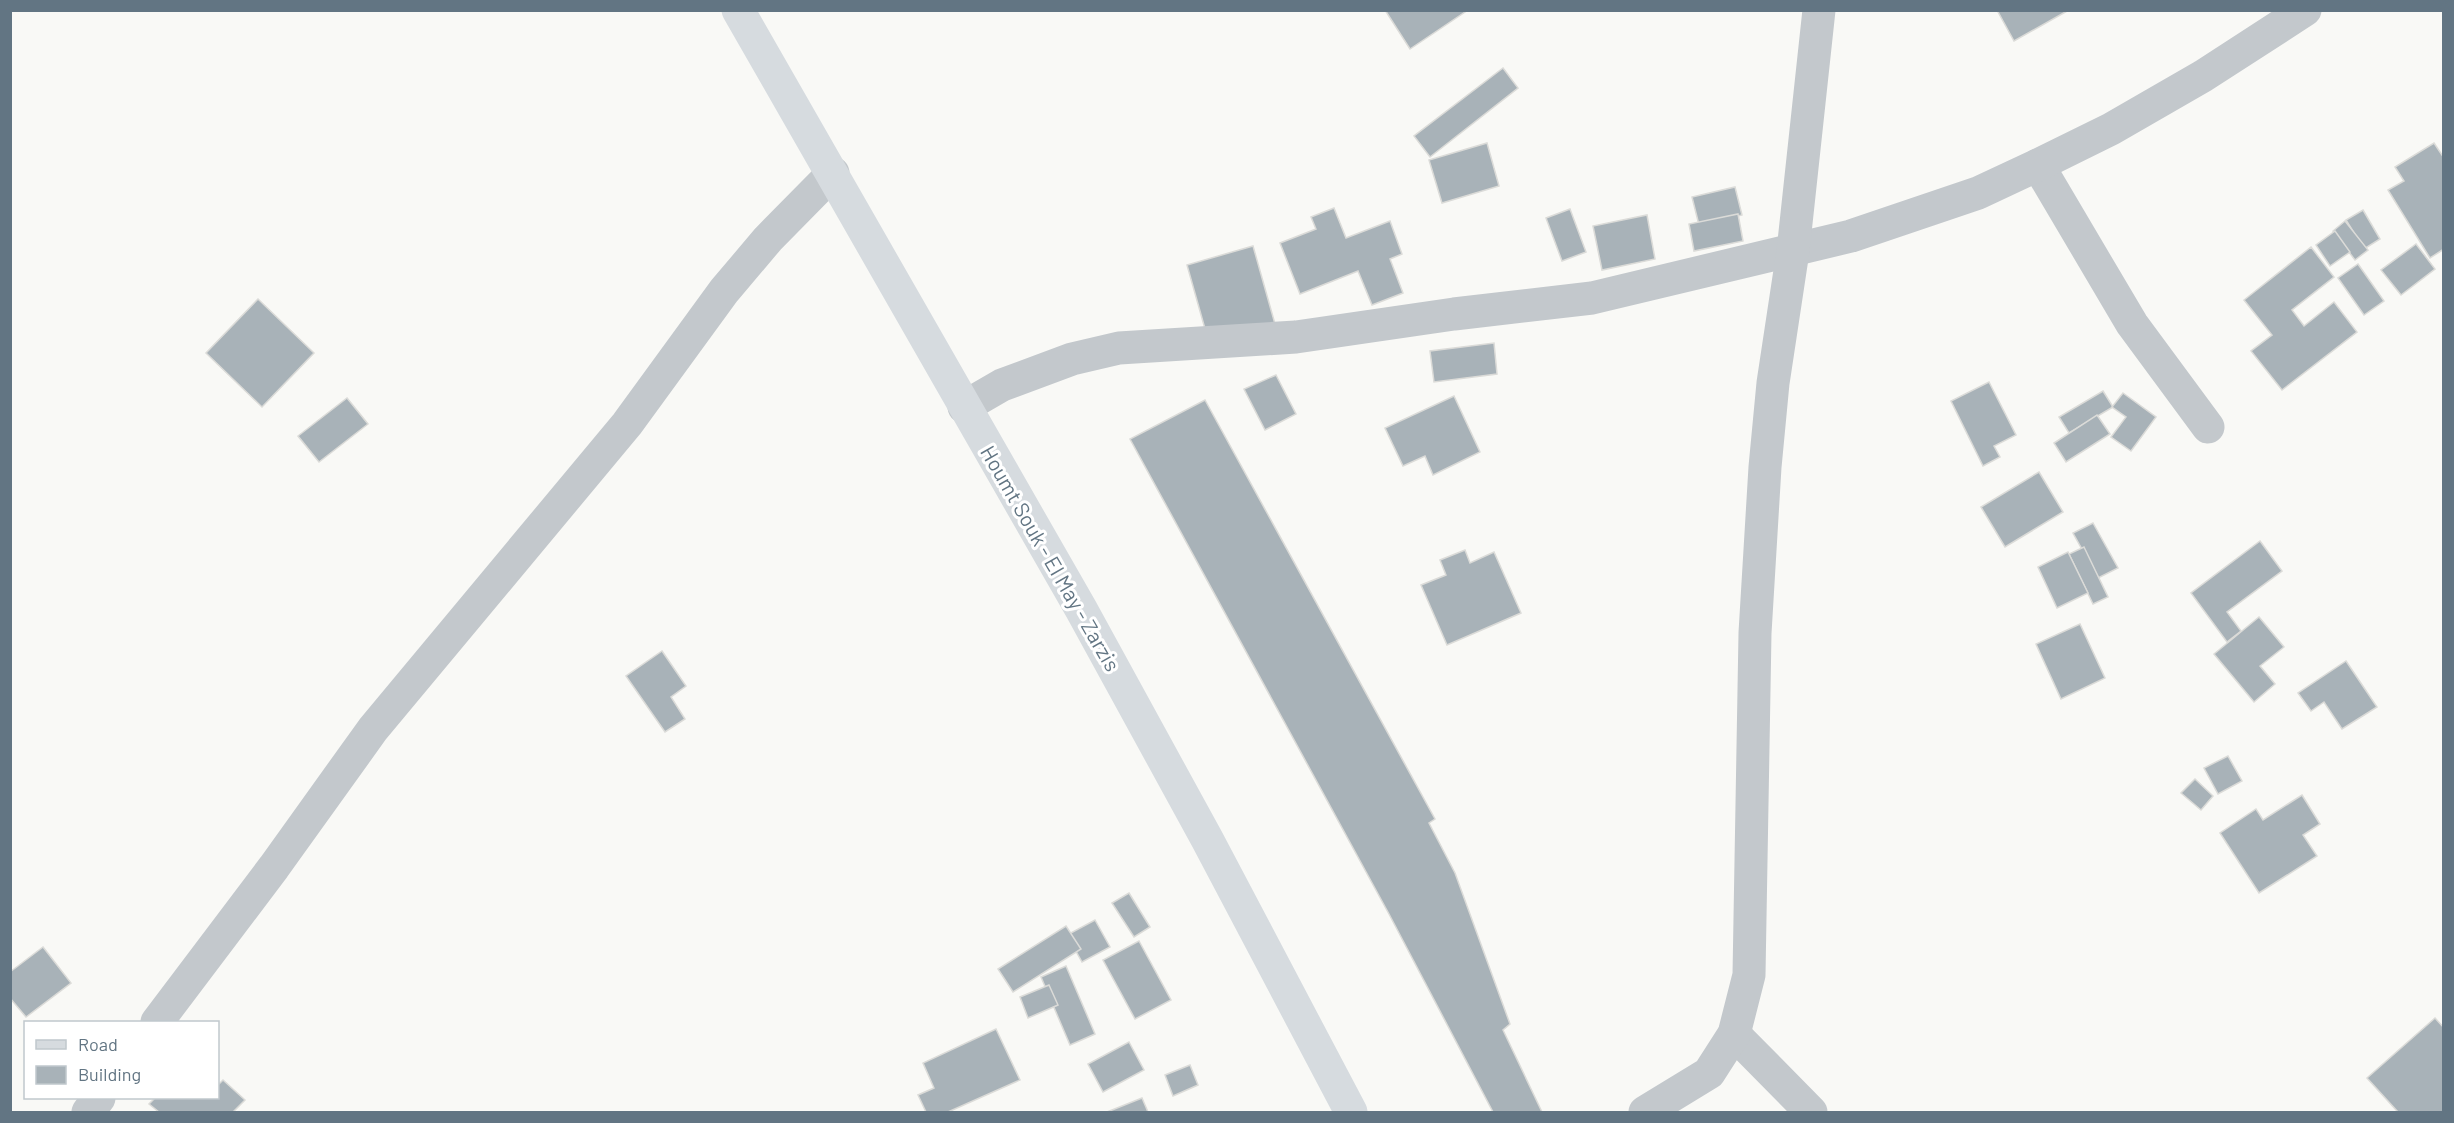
<svg xmlns="http://www.w3.org/2000/svg" width="2454" height="1123" font-family="Barlow,sans-serif">
  <style>
    .building { fill: #a8b2b8; stroke: #dbdbd8; stroke-width: 1.5 }
    .lines { fill: none; stroke-linecap: round; stroke-linejoin: round }
    .minor { stroke: #c3c8cc; stroke-width: 33 }
    .major { stroke: #d6dbdf; stroke-width: 33 }
    .labels { text-anchor: middle; dominant-baseline: central; stroke-width: 6; stroke-linejoin: round; paint-order: stroke }
    .street-label { font-size: 21px; fill: #627583; stroke: #fff }
  </style>
  <rect width="100%" height="100%" fill="#f9f9f6"/>
  <g class="building">
    <polygon points="1385,10 1468,10 1410,49"/>
    <polygon points="1997,10 2069,10 2014,41"/>
    <polygon points="1503,68 1518,88 1430,157 1414,136"/>
    <polygon points="1487,143 1499,186 1442,203 1429,160"/>
    <polygon points="2434,143 2444,158 2444,249 2430,258 2388,190 2404,181 2395,167"/>
    <polygon points="1735,187 1742,215 1699,225 1692,197"/>
    <polygon points="1334,208 1346,238 1390,221 1402,254 1390,259 1403,293 1372,305 1358,271 1300,294 1280,243 1316,229 1311,217"/>
    <polygon points="1570,209 1586,252 1562,261 1546,218"/>
    <polygon points="2363,210 2380,239 2364,249 2346,220"/>
    <polygon points="1738,214 1743,241 1694,251 1689,224"/>
    <polygon points="1647,215 1655,259 1602,270 1593,226"/>
    <polygon points="2345,221 2368,250 2355,260 2333,231"/>
    <polygon points="2335,231 2350,252 2330,266 2316,245"/>
    <polygon points="2416,244 2435,269 2401,295 2381,270"/>
    <polygon points="1253,246 1275,324 1209,343 1187,265"/>
    <polygon points="2311,247 2334,277 2292,310 2304,326 2334,302 2357,332 2282,390 2251,351 2272,335 2244,300"/>
    <polygon points="2358,264 2384,301 2364,315 2338,278"/>
    <polygon points="258,299 314,353 262,407 206,353"/>
    <polygon points="1494,343 1497,374 1434,382 1430,351"/>
    <polygon points="1276,375 1296,414 1265,430 1244,389"/>
    <polygon points="1989,382 2016,435 1994,446 2000,457 1983,466 1951,401"/>
    <polygon points="2103,391 2113,407 2069,433 2059,417"/>
    <polygon points="2123,393 2156,417 2131,451 2111,437 2126,417 2112,407"/>
    <polygon points="1454,396 1480,452 1433,475 1425,456 1403,466 1385,428"/>
    <polygon points="347,398 368,424 319,462 298,436"/>
    <polygon points="1205,400 1435,819 1429,823 1455,873 1510,1024 1503,1030 1542,1112 1493,1112 1389,914 1130,439"/>
    <polygon points="2097,415 2110,434 2066,462 2054,443"/>
    <polygon points="2039,472 2063,512 2005,547 1981,507"/>
    <polygon points="2093,523 2118,568 2098,578 2073,533"/>
    <polygon points="2260,541 2282,571 2227,612 2241,631 2227,642 2191,593"/>
    <polygon points="2084,547 2108,597 2093,604 2069,554"/>
    <polygon points="1465,550 1470,563 1494,552 1521,613 1447,645 1421,585 1446,575 1440,560"/>
    <polygon points="2068,552 2088,593 2057,608 2038,567"/>
    <polygon points="2259,617 2284,647 2260,666 2275,684 2254,702 2214,654"/>
    <polygon points="2080,624 2105,678 2061,699 2036,644"/>
    <polygon points="662,651 686,686 671,697 685,719 665,732 626,676"/>
    <polygon points="2346,661 2377,707 2342,729 2324,702 2311,711 2298,693"/>
    <polygon points="2228,756 2242,781 2218,794 2204,768"/>
    <polygon points="2195,779 2213,796 2201,810 2181,793"/>
    <polygon points="2302,795 2320,824 2303,835 2317,856 2259,893 2220,833 2256,809 2263,820"/>
    <polygon points="1129,893 1150,927 1134,937 1112,903"/>
    <polygon points="1095,920 1110,947 1082,962 1067,935"/>
    <polygon points="1066,926 1081,949 1013,992 998,969"/>
    <polygon points="1139,941 1171,1000 1135,1019 1103,960"/>
    <polygon points="43,947 71,983 26,1017 10,998 10,972"/>
    <polygon points="1066,966 1095,1034 1070,1045 1041,977"/>
    <polygon points="1049,985 1058,1005 1028,1018 1020,997"/>
    <polygon points="2435,1018 2444,1028 2444,1112 2398,1112 2367,1078"/>
    <polygon points="996,1029 1020,1080 948,1112 926,1112 918,1095 934,1088 923,1063"/>
    <polygon points="1129,1042 1144,1070 1103,1092 1088,1064"/>
    <polygon points="1190,1065 1198,1085 1173,1096 1165,1075"/>
    <polygon points="223,1080 245,1100 233,1112 159,1112 149,1104 155,1098 218,1098 218,1085"/>
    <polygon points="1142,1098 1148,1112 1107,1112"/>
  </g>
  <g class="lines">
    <g class="minor">
      <polyline points="2038,165 2132,324 2208,427"/>
      <polyline points="964,407 1002,385 1072,359 1119,348 1296,337 1454,314 1592,298 1851,236 1978,193 2038,165 2111,129 2203,76 2305,10"/>
      <polyline points="157,1022 274,867 373,729 627,424 724,291 768,239 833,173"/>
      <polyline points="1734,1034 1811,1112"/>
      <polyline points="88,1112 99,1098"/>
      <polyline points="1645,1112 1709,1073 1734,1034 1749,975 1755,633 1765,467 1773,383 1793,251 1819,10"/>
    </g>
    <polyline class="major" points="738,10 1081,609 1207,839 1351,1112"/>
  </g>
  <g class="labels">
    <g class="street-label">
      <text transform="translate(1051 558) rotate(60)">Houmt Souk - El May - Zarzis</text>
    </g>
  </g>
  <rect width="2454" height="1123" fill="none" stroke="#627583" stroke-width="24"/>
  <rect x="24" y="1021" width="195" height="78" fill="#ffffff" stroke="#c0c8cd" stroke-width="1.5"/>
  <rect x="36" y="1040" width="30" height="9" fill="#d6dbdf" stroke="#c0c8cd" stroke-width="1.5"/>
  <text x="78" y="1051" font-size="18" fill="#627583">Road</text>
  <rect x="36" y="1066" width="30" height="18" fill="#a8b2b8" stroke="#c0c8cd" stroke-width="1.5"/>
  <text x="78" y="1081" font-size="18" fill="#627583">Building</text>
</svg>
